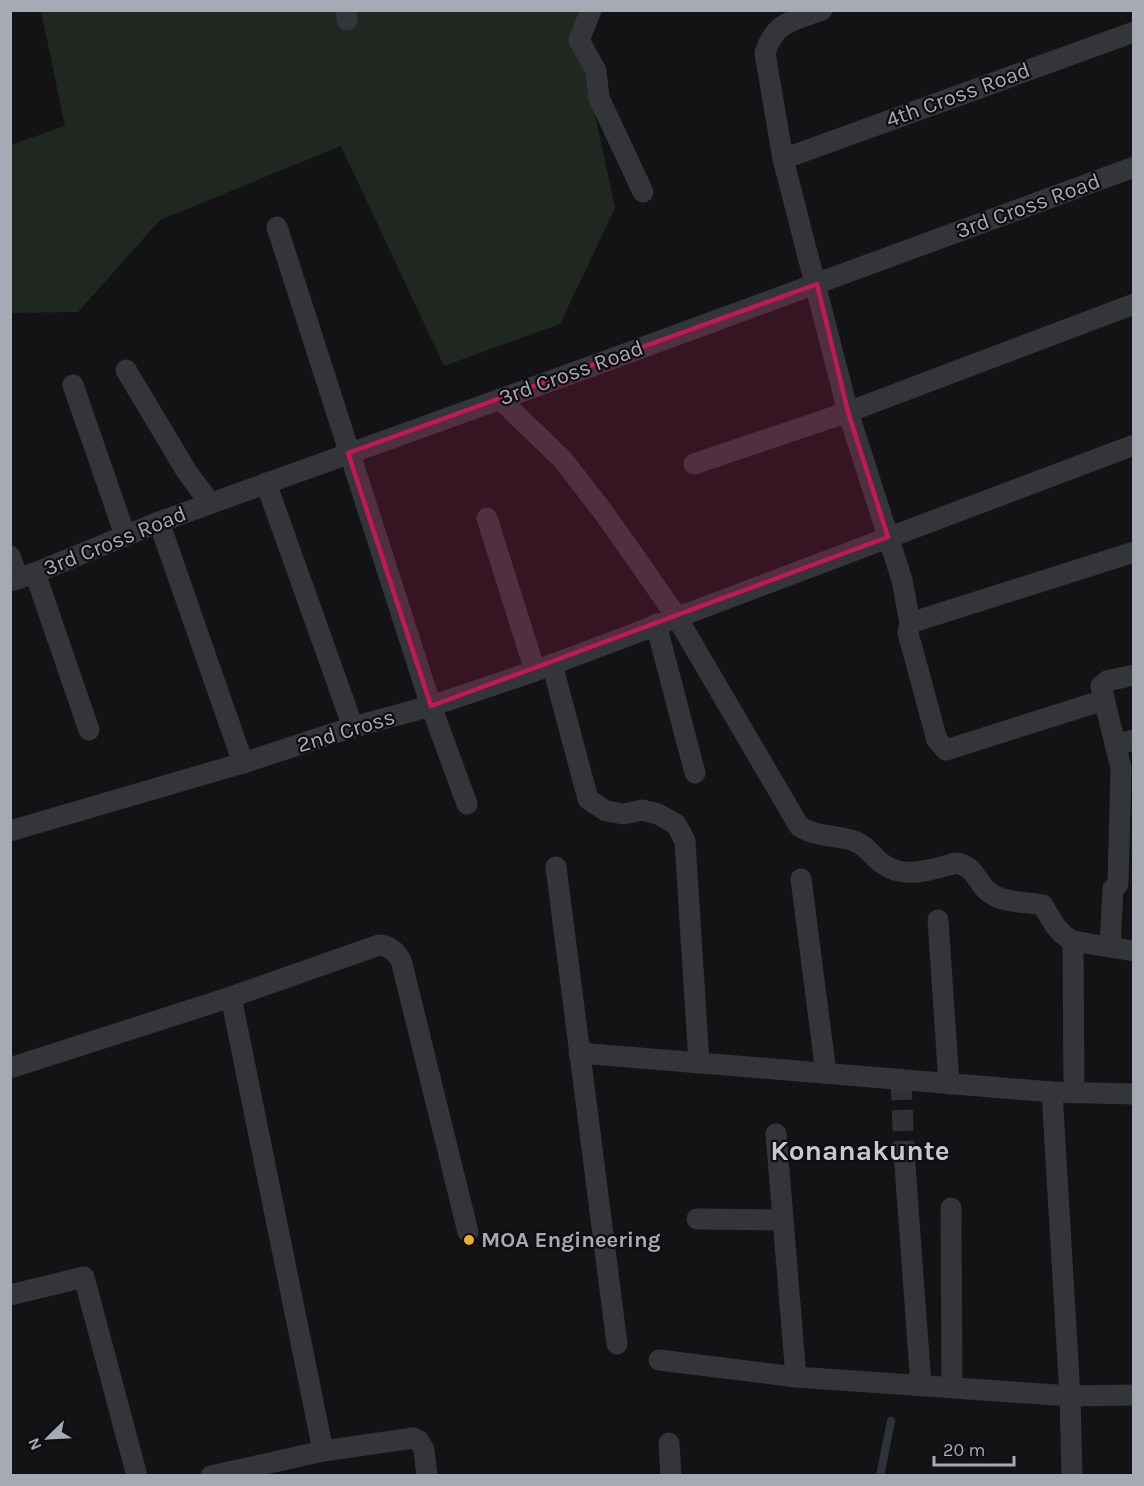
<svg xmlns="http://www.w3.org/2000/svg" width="1144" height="1486" font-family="Karla,sans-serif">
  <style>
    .green { fill: #1f2720 }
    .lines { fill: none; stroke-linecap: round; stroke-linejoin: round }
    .stream { stroke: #2c343a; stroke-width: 8 }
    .minor-tunnel { stroke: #303135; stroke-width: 21; stroke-dasharray: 21 10; stroke-linecap: butt }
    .minor { stroke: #343539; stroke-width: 21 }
    .marked { fill: #c2185b; fill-opacity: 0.2; stroke: #c2185b; stroke-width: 4.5; stroke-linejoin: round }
    .poi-dot { fill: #eaad35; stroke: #0e0e10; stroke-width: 2 }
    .labels { text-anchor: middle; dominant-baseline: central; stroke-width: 4.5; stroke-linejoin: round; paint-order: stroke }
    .street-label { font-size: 22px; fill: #a5aab4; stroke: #0e0e10 }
    .poi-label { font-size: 22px; font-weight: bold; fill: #a5aab4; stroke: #0e0e10; text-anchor: start }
    .district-label { font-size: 28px; font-weight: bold; fill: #c6c9d1; stroke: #0e0e10 }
  </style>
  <rect width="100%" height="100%" fill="#131315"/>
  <polygon class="green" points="41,11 581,11 579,40 615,208 560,324 444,366 341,146 160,220 78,312 11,313 10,145 65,126"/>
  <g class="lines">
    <polyline class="stream" points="880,1476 891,1421"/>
    <polyline class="minor-tunnel" points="901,1079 904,1152"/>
    <g class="minor">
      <polyline points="346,10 347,20"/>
      <polyline points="591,10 579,40 596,71 599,98 643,192"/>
      <path d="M822,10C793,21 775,21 765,53L783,159L848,412L902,580L910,623L1134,552"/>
      <polyline points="783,159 1134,32"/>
      <polyline points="277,227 431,706 467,804"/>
      <polyline points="126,370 187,472 210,503"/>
      <polyline points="73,385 125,535"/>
      <path d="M500,399L563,460L601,509L633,554L676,616L799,826C815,837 836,835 854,841C867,845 872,857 883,864C904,880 933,869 956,863C978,866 976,887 995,896C1009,903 1027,902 1043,905C1051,919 1057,933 1073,941L1134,951"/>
      <polyline points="694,464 848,412 1134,304"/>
      <polyline points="266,483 353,727"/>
      <polyline points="487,518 535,671"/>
      <polyline points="159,522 243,763"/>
      <polyline points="10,556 18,579"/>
      <polyline points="35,573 89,730"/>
      <polyline points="10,581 35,573 159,522 595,365 1134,167"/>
      <polyline points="910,623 908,633 937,740 946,750 1104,700"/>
      <polyline points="656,624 695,773"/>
      <polyline points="552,664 588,799 606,811 624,814 642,810 658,814 676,824 685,841 699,1063"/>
      <polyline points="1115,745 1134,740"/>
      <polyline points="10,831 243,763 353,727 431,706 535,671 1134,445"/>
      <polyline points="556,867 617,1344"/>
      <polyline points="801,879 826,1073"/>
      <polyline points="938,920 949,1084"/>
      <polyline points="1073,941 1074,1093"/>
      <polyline points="1110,947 1113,889 1118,884 1121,768 1101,686 1107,681 1134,675"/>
      <path d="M231,997L379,945C390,946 395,951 401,960L468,1232"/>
      <polyline points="579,1053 1052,1092 1134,1094"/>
      <polyline points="10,1068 231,997 323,1451"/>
      <polyline points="1052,1092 1070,1396 1072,1476"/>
      <polyline points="776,1134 796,1377"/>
      <polyline points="904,1152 921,1385"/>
      <polyline points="951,1208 952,1387"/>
      <polyline points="697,1219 783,1220"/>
      <polyline points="10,1295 84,1277 137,1476"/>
      <polyline points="659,1360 796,1377 1070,1396 1134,1395"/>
      <polyline points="669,1443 671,1476"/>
      <polyline points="211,1476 323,1451 413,1438 419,1441 424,1450 427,1476"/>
    </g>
  </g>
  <path class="marked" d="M817,284L848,412L888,537L431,706L348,453Z"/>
  <circle class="poi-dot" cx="469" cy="1240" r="6"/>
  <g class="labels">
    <g class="street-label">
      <text transform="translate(958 95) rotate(-20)">4th Cross Road</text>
      <text transform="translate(1028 206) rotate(-20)">3rd Cross Road</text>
      <text transform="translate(571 373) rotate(-20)">3rd Cross Road</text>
      <text transform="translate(115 541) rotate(-22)">3rd Cross Road</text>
      <text transform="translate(346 731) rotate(-17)">2nd Cross</text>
    </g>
    <g class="poi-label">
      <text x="481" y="1240">MOA Engineering</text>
    </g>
    <g class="district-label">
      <text x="860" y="1150">Konanakunte</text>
    </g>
  </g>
  <rect width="1144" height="1486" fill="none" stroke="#a5aab4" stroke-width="24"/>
  <g transform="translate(48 1438) rotate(246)" stroke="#0e0e10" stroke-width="4.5" paint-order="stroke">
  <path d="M0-4.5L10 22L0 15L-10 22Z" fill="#a5aab4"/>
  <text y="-9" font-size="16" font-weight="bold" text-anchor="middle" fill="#a5aab4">N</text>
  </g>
  <path d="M934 1456v9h80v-9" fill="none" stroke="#a5aab4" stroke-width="3"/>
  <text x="943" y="1456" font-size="18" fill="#a5aab4" stroke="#0e0e10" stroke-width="4.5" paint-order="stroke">20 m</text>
</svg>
